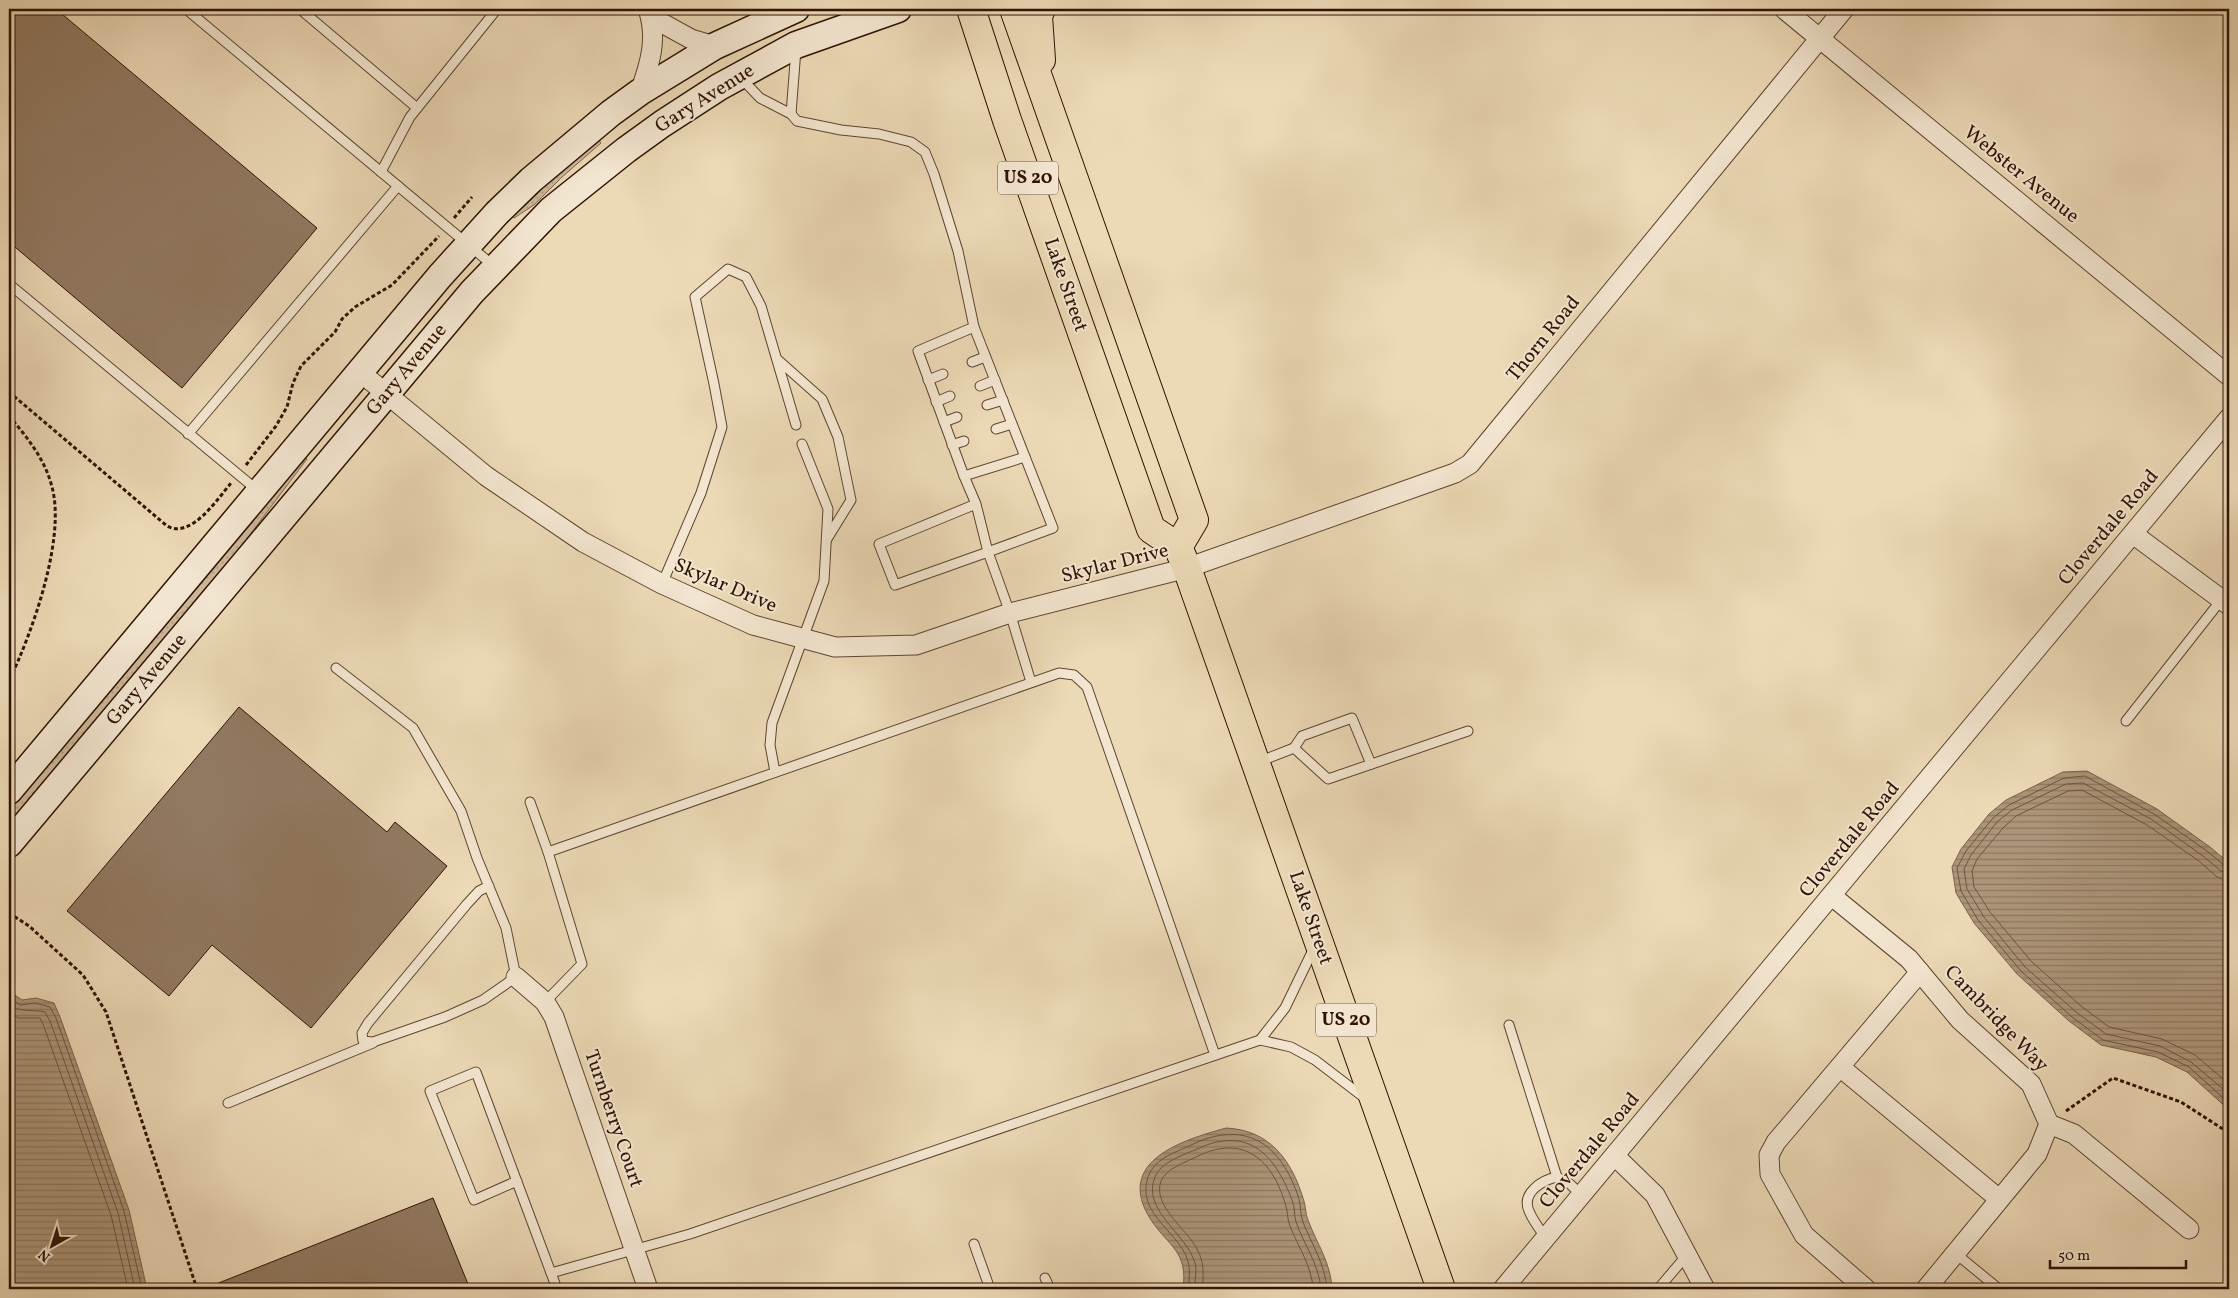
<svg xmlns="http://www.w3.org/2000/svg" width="2238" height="1298" font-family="Vollkorn,serif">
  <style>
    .grass { fill: url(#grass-dots); stroke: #7e644e }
    .water { fill: url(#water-rules); stroke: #7a614a }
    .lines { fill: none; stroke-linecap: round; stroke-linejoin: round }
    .shore { stroke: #6e543e; stroke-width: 1 }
    .building { fill: #917961; stroke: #2f1204 }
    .lane-casing { stroke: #5e4430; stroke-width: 11 }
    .street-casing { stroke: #5e4430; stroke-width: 21 }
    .secondary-casing { stroke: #2f1204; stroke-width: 29 }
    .primary-casing { stroke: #2f1204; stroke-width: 30 }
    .path { stroke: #2f1204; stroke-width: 3; stroke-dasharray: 4 2.5; stroke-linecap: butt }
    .lane { stroke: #f3e6d0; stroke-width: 9 }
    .street { stroke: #f3e6d0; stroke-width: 19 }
    .secondary { stroke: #f3e6d0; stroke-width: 26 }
    .primary { stroke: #ecd9b6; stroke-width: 28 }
    .labels { text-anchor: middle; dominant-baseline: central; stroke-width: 4; stroke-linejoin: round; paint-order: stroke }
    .shield { fill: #f3e6d0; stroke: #6a5241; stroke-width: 1 }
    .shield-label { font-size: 19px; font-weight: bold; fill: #2f1204 }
    .street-label { font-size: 20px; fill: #2f1204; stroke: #f3e6d0 }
  </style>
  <defs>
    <pattern id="grass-dots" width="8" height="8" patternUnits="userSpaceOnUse" patternTransform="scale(1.25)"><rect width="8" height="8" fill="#ccb798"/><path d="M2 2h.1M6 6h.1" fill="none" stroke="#b09c81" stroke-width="1.8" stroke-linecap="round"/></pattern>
    <pattern id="water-rules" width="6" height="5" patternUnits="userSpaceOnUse" patternTransform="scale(1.25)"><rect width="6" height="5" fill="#ac9579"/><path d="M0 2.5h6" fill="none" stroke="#8c7861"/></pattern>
  </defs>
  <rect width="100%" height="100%" fill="#ecd9b6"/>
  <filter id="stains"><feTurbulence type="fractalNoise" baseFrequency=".004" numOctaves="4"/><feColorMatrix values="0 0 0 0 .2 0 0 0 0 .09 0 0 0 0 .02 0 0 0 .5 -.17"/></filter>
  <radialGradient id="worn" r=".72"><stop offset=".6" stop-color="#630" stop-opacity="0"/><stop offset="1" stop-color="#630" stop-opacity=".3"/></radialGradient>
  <g class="grass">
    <polygon points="597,138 601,143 562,177 534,205 514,218 511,216"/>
    <polygon points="304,456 307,459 221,573 9,826 9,810"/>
  </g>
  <g class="water">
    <polygon points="2087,771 2157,809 2210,847 2229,863 2229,1110 2187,1072 2156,1057 2101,1045 2069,1021 2017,974 1974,923 1956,893 1952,867 1961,849 1989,814 2006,800 2063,772"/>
    <polygon points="9,991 22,1000 36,998 54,1003 60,1017 129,1210 147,1289 9,1289"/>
    <path d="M1226,1128C1269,1130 1291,1159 1303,1198C1306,1205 1305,1213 1308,1220C1317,1244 1331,1263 1332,1289H1183C1188,1251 1169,1247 1151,1220C1113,1161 1183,1140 1226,1128Z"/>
  </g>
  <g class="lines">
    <g class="shore">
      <polyline points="2229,867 2225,866 2207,851 2154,814 2085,776 2064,778 2009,805 1993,818 1966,851 1957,868 1961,891 1978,920 2021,971 2072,1017 2103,1040 2158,1052 2189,1067 2229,1103"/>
      <polyline points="2229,873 2221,871 2203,856 2151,819 2083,783 2066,784 2012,810 1997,822 1971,855 1964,869 1967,889 1984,917 2025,967 2076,1012 2106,1034 2160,1046 2191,1062 2229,1094"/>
      <polyline points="2229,881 2217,877 2199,861 2147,825 2082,790 2068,791 2016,816 2003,828 1977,859 1972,871 1974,887 1990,912 2031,961 2081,1006 2109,1027 2162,1039 2195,1055 2229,1084"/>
      <polyline points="9,997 20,1005 35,1003 50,1007 56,1018 124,1211 142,1289"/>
      <path d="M9,1005C21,1013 32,1009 45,1012L50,1021L118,1213L135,1289"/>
      <polyline points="9,1014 19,1018 40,1018 43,1024 111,1215 128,1289"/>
      <path d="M1188,1289C1189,1282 1190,1274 1189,1266C1184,1233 1135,1216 1148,1177C1154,1159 1174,1153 1189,1146C1245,1118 1281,1143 1299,1199C1301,1207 1300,1214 1303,1222C1312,1245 1325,1264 1327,1289"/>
      <path d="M1194,1289C1195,1281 1197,1271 1195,1263C1187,1234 1141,1210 1155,1177C1161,1162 1181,1156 1195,1150C1246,1125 1274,1152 1292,1200C1295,1207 1294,1215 1296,1222C1304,1245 1319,1264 1321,1289"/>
      <path d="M1202,1289C1204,1275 1204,1261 1197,1249C1187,1229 1152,1206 1161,1181C1166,1168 1187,1162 1198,1156C1244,1134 1272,1160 1285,1203C1288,1211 1287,1219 1290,1226C1298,1247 1312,1266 1313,1289"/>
    </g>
  </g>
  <g class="building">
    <polygon points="9,9 56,9 317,228 182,388 9,242"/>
    <polygon points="239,707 387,832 395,822 447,866 311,1028 212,945 169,996 67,911"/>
    <polygon points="433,1198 470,1289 206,1289 206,1288"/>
  </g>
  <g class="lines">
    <defs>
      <g id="lane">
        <polyline points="186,9 495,267"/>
        <polyline points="300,9 417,108"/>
        <polyline points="741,78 760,98 791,114 797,121 841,130 879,134 911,142 925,152 934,174 958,251 974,327 1053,528 988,552 1010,613 1031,682"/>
        <polyline points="791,114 796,49"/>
        <polyline points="381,172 410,117 497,9"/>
        <polyline points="9,284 257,490"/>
        <polyline points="974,327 918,351 964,476 976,504 879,544 895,585 988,552 976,504"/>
        <polyline points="777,359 822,399 838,437 851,500 827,539"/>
        <polyline points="972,362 985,357"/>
        <polyline points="928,380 943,374"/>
        <polyline points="980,386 995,380"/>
        <polyline points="936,402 950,396"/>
        <polyline points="987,405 1003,400"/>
        <polyline points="944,422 957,417"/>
        <polyline points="996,429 1012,424"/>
        <polyline points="188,434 398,186"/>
        <polyline points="952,445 964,441"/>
        <polyline points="964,476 1025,457"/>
        <polyline points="662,584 701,493 722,427 714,384 695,297 728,269 746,277 761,306 796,425"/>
        <polyline points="336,668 413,728 461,811 477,858 506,928 516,977 483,1000 445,1017 373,1042 363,1041 362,1033 368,1023 467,904 479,891 489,886"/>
        <polyline points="2126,721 2229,590"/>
        <polyline points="1294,748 1302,736 1352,718 1371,764"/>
        <polyline points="1258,762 1294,748 1328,779 1468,731"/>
        <polyline points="775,772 770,745 772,723 824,581 828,509 802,444"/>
        <polyline points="530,802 548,852"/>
        <polyline points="545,1002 582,964 548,852 1059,673 1074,675 1087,687 1215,1055"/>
        <polyline points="1509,1025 1557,1177"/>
        <polyline points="1260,1040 1285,1008 1314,948"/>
        <polyline points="228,1103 373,1043"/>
        <path d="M517,1181L474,1200L430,1091L476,1072C503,1144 530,1217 557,1289"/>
        <path d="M1546,1238C1540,1230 1533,1221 1529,1211C1521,1193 1542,1180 1557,1177L1570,1184L1582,1196"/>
        <polyline points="974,1244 990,1289"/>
        <polyline points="1955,1253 1999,1289"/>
        <polyline points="551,1273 690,1234 1260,1040 1291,1047 1315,1060 1366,1099"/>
        <polyline points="1045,1278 1050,1289"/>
        <polyline points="1658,1289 1687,1255"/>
      </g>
      <g id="street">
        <polyline points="1784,9 2229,376"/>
        <polyline points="651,17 691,39 715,46"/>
        <path d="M640,92C650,64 658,38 648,9"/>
        <polyline points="360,372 486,476 583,542 662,584 753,625 835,647 916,645 1010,613 1187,568 1455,473 1470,464 1844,9"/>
        <polyline points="2133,534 2229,605"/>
        <polyline points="1832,896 1909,959 1960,1020 2031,1084 2049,1124 2037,1154 1926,1289"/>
        <polyline points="516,977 545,1002 554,1017 648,1289"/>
        <polyline points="1840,1067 1999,1199"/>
        <polyline points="2049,1124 2074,1134 2189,1229"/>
        <polyline points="1615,1156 1655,1195 1705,1289"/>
        <polyline points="1503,1289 2229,418"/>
        <polyline points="1866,1289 1804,1235 1770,1174 1769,1155 1776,1142 1920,972"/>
      </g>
      <g id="secondary">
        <polyline points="9,791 440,276 497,213 531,180 611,113 640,92 715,46 796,9"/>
        <polyline points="9,844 472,292 551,210 626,150 662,124 719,87 796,45 898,9"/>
      </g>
      <g id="primary">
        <polyline points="971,9 1007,120 1151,529 1178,547 1187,568 1441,1289"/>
        <polyline points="1014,9 1194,520 1178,547"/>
        <polyline points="1041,60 1038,16 1041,9"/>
      </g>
    </defs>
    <use href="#lane" class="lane-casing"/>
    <use href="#street" class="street-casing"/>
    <use href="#secondary" class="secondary-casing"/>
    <use href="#primary" class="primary-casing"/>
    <g class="path">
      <polyline points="454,218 472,197"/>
      <path d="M9,392L167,526C191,539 216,501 231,483"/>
      <path d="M9,416C27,437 45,459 52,487C66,539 32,633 9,681"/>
      <polyline points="246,465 276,426 287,407 293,383 301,366 335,332 342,319 355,307 392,285 439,236"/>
      <polyline points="9,913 29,926 83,975 106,1012 197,1289"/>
      <polyline points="2066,1111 2113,1078 2181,1102 2229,1133"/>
    </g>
    <use href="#lane" class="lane"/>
    <use href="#street" class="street"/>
    <use href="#secondary" class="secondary"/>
    <use href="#primary" class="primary"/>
  </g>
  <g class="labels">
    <g class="shield">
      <rect x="998" y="161.5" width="60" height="33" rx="4"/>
      <rect x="1316" y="1003.5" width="60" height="33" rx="4"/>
    </g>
    <g class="shield-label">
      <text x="1028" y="178">US 20</text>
      <text x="1346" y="1020">US 20</text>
    </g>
    <g class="street-label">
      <text transform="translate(705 99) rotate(-32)">Gary Avenue</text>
      <text transform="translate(2021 175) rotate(39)">Webster Avenue</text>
      <text transform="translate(1065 285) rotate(71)">Lake Street</text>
      <text transform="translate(1544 339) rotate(-51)">Thorn Road</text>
      <text transform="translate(407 370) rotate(-50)">Gary Avenue</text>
      <text transform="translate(2109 528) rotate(-50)">Cloverdale Road</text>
      <text transform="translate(1115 564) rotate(-14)">Skylar Drive</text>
      <text transform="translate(725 586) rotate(23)">Skylar Drive</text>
      <text transform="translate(147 680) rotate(-50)">Gary Avenue</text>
      <text transform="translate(1850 840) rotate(-50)">Cloverdale Road</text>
      <text transform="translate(1310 918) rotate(71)">Lake Street</text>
      <text transform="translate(1996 1019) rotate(46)">Cambridge Way</text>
      <text transform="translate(613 1119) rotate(71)">Turnberry Court</text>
      <text transform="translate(1590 1151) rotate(-50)">Cloverdale Road</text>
    </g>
  </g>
  <rect width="2238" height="1298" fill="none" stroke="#ecd9b6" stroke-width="30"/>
  <rect x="10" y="10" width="2218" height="1278" fill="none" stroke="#2f1204" stroke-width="2.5"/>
  <rect x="15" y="15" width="2208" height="1268" fill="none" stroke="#2f1204"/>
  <g transform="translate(52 1246) rotate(219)" stroke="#f3e6d0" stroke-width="4" paint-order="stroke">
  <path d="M0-4L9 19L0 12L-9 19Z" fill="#2f1204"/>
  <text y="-8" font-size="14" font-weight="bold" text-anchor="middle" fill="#2f1204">N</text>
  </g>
  <path d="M2050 1260v8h136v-8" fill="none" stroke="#2f1204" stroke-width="2.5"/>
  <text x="2058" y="1260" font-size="15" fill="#2f1204" stroke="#f3e6d0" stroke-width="4" paint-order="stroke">50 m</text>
  <rect width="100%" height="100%" filter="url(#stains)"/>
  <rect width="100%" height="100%" fill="url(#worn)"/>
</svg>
